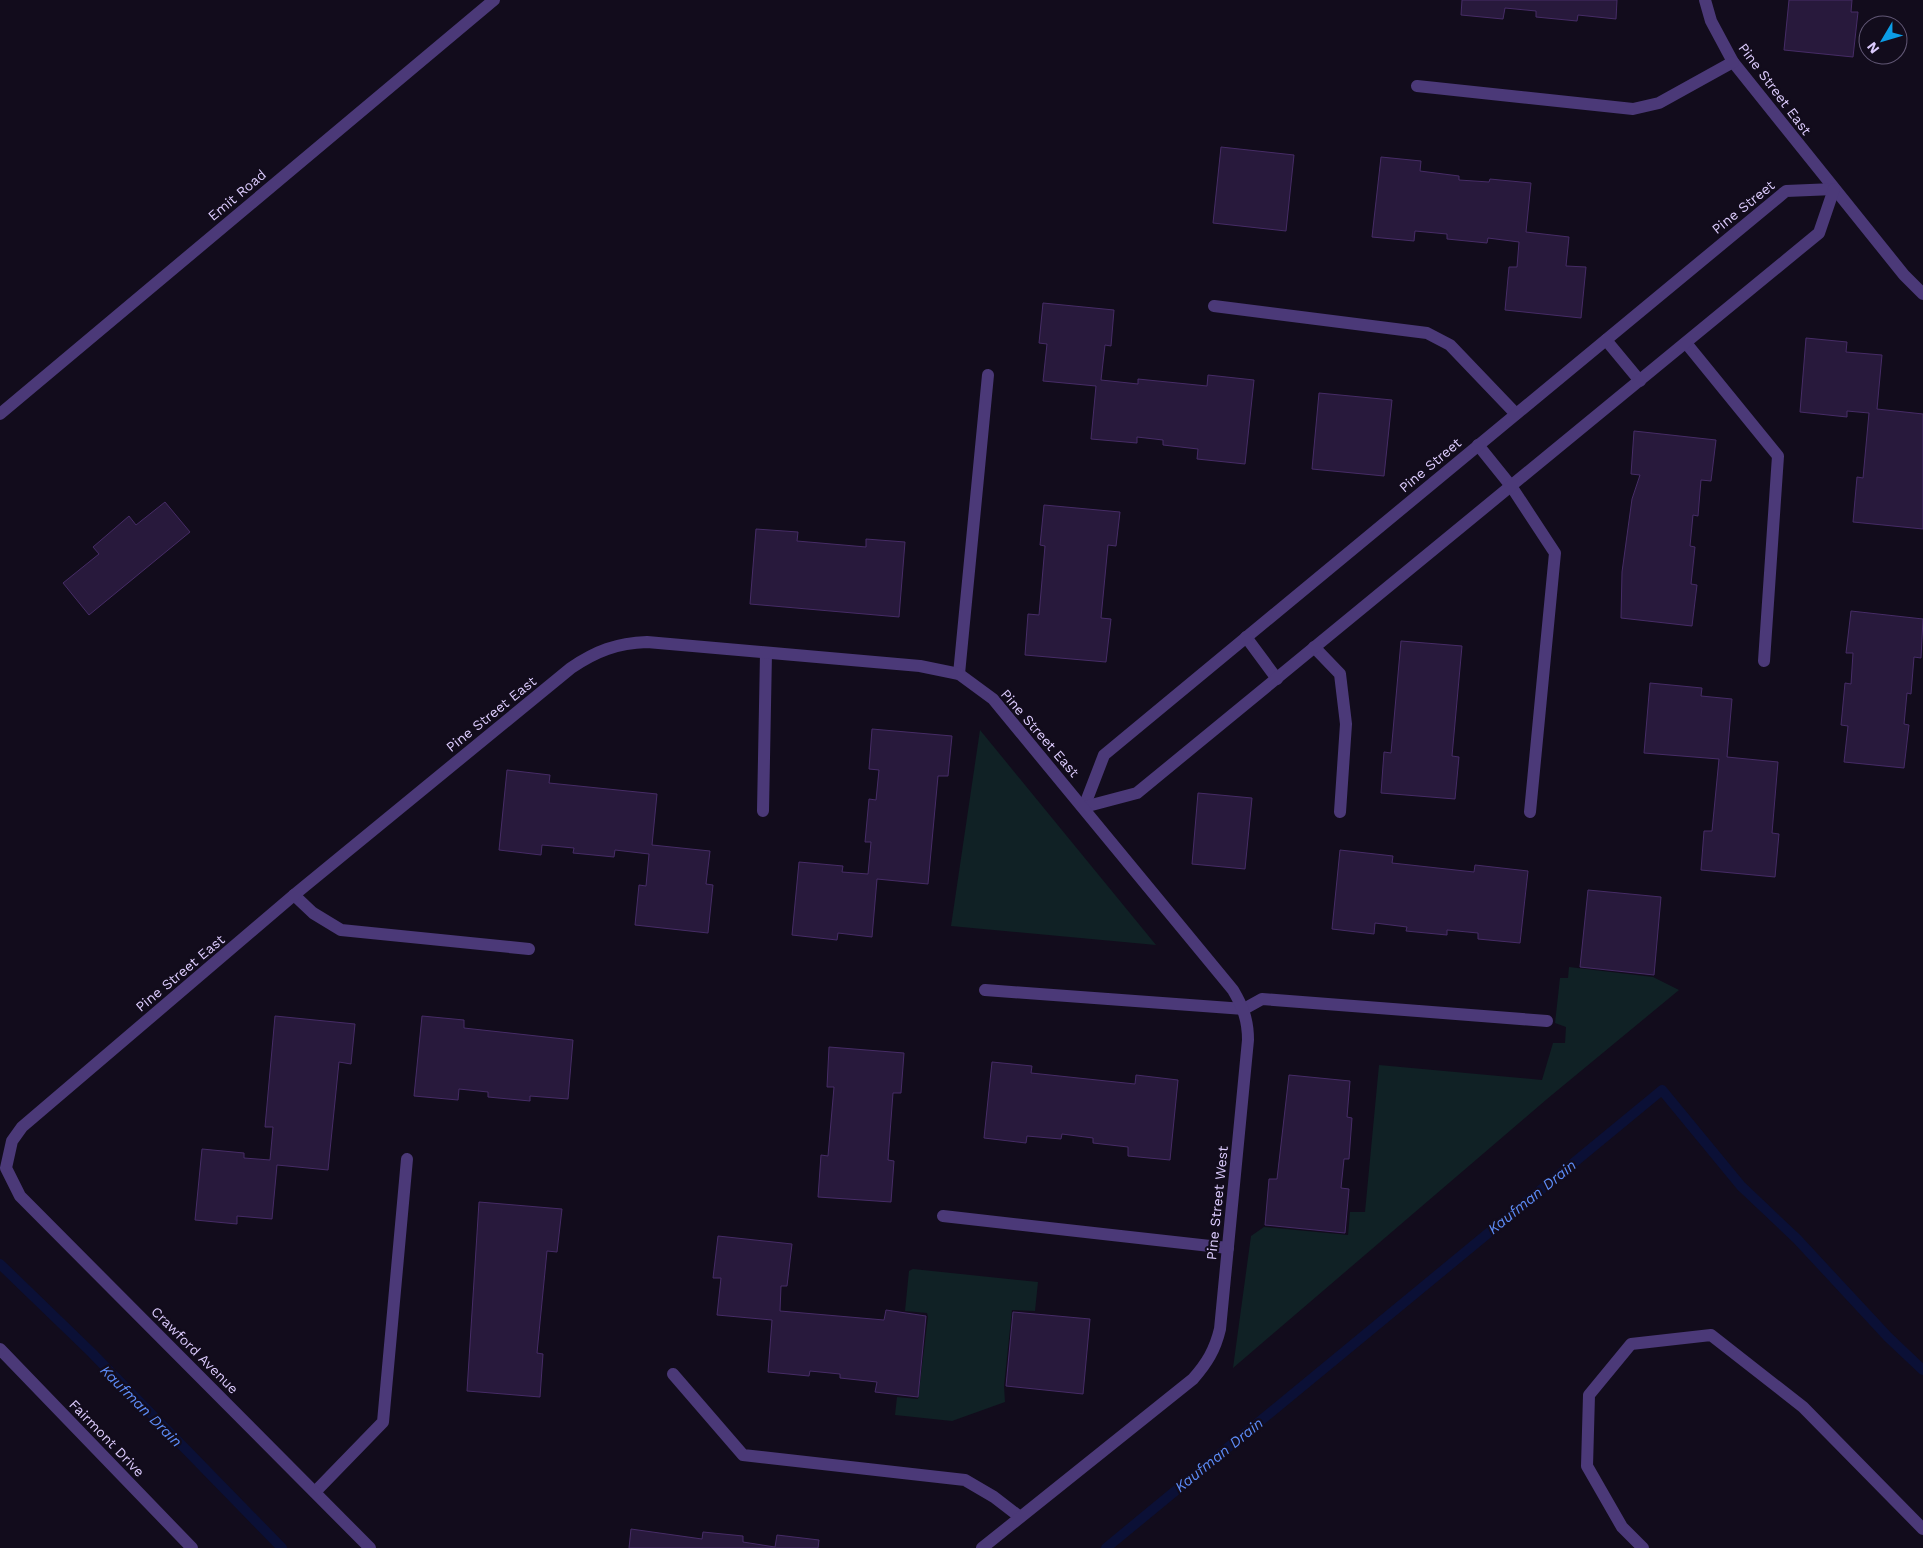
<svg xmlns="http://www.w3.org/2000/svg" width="1923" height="1548" font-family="'Work Sans',sans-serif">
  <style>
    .green { fill: #102125 }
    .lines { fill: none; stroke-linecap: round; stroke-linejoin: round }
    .stream { stroke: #0b1036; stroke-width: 10 }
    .building { fill: #28193c; stroke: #462c66 }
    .minor { stroke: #4b3978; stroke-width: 12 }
    .labels { text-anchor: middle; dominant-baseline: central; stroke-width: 4.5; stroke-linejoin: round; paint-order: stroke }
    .street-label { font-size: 14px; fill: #dbcafc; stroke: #120c1c }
    .water-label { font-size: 15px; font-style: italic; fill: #5d8cf7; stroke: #120c1c }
  </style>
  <rect width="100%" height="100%" fill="#120c1c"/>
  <g class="green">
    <polygon points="980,730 1156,945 951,926"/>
    <polygon points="1569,967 1653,977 1679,990 1547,1099 1233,1368 1251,1236 1264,1227 1348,1235 1350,1212 1365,1212 1379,1065 1542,1080 1553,1043 1565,1043 1566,1027 1555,1023 1560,978 1568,978"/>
    <polygon points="913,1269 1038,1282 1035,1311 1012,1310 1004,1386 1005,1402 952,1421 895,1415 897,1397 918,1399 928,1317 927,1313 905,1311 909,1271"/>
  </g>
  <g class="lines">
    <g class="stream">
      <polyline points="0,1264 91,1352 282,1548"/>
      <polyline points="1106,1548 1662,1090 1741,1186 1797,1239 1888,1337 1923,1370"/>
    </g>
  </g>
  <g class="building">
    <polygon points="1462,0 1617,0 1616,19 1578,15 1577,21 1536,17 1536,11 1505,8 1503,19 1461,15"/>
    <polygon points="1789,0 1852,0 1851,12 1858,12 1853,57 1784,50"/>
    <polygon points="1221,147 1294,155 1286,231 1213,223"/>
    <polygon points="1381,157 1421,161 1420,171 1459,176 1459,180 1489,182 1490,179 1531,183 1526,232 1569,237 1566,266 1586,267 1581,318 1505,310 1509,267 1517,267 1519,242 1488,238 1487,243 1447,239 1447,234 1415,231 1414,241 1372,237"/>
    <polygon points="1043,303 1114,310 1111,346 1105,345 1101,380 1138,384 1138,379 1207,386 1208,375 1254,380 1245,464 1197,459 1198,449 1163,445 1163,440 1137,437 1137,443 1091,439 1096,386 1043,381 1047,344 1039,343"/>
    <polygon points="1806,338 1847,342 1846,352 1882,355 1877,409 1923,414 1923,529 1853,522 1857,477 1863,478 1869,413 1847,411 1847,417 1800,412"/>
    <polygon points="1319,393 1392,400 1384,476 1312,469"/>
    <polygon points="1634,431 1716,440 1711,481 1701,480 1698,516 1693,515 1690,546 1695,547 1691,584 1697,585 1692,626 1621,618 1622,572 1632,499 1640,475 1631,474"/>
    <polygon points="165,502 190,532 89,615 63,583 99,554 93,547 129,516 136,525"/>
    <polygon points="1044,505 1120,512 1116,546 1108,545 1101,618 1111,619 1106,662 1025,655 1028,614 1039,615 1045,546 1040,545"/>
    <polygon points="756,529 798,532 797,541 866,547 866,539 905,542 899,617 750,604"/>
    <polygon points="1851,611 1923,619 1921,658 1914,657 1911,694 1907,693 1904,724 1909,725 1904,768 1844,762 1848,726 1841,725 1845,683 1851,684 1853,653 1846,653"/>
    <polygon points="1401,641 1462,646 1452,756 1459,757 1455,799 1381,793 1384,752 1391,753"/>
    <polygon points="1650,683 1702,688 1701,696 1732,699 1727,757 1778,762 1772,833 1779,834 1775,877 1701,870 1704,831 1712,831 1719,759 1644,753"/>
    <polygon points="872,729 952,736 948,776 938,776 928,884 877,879 872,937 838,933 837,940 792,935 799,862 843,866 842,872 868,874 871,842 865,842 869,799 876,800 879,770 869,769"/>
    <polygon points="507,770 550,775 549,783 657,794 652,845 710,851 706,884 713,885 708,933 635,925 639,885 646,886 649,854 615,850 614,857 573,853 574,848 542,845 541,855 499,850"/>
    <polygon points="1198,793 1252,798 1245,869 1192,864"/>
    <polygon points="1340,850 1393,856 1392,863 1474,872 1475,865 1528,871 1520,943 1478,939 1478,933 1447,930 1447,935 1406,931 1407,927 1375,923 1374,934 1332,929"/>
    <polygon points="1588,890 1661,897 1654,975 1580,967"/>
    <polygon points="275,1016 355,1024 351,1064 339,1062 328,1170 277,1165 272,1219 237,1216 237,1224 195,1220 202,1149 244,1153 244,1158 270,1160 273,1127 265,1127"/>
    <polygon points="422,1016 464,1020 464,1028 573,1040 568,1099 530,1096 530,1101 488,1097 488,1092 459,1089 458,1100 414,1096"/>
    <polygon points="829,1047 904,1053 901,1093 893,1093 888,1160 894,1161 891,1202 818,1197 821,1155 828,1156 834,1087 827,1087"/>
    <polygon points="992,1062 1032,1066 1031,1073 1135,1084 1136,1075 1178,1080 1170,1160 1128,1156 1128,1147 1093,1143 1093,1138 1062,1134 1061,1139 1027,1136 1026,1143 984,1138"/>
    <polygon points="1289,1075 1350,1081 1347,1117 1352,1118 1349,1159 1344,1159 1341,1188 1349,1189 1345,1233 1265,1225 1269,1179 1277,1179"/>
    <polygon points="479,1202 562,1209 557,1252 547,1251 537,1353 543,1354 540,1397 467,1391"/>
    <polygon points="718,1236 792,1244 787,1286 781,1286 780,1311 884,1320 886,1310 926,1316 918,1397 875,1392 877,1382 840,1378 840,1374 810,1371 809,1376 768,1372 772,1320 717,1315 721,1278 713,1278"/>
    <polygon points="1013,1312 1090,1319 1083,1394 1006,1386"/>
    <polygon points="631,1529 702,1539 703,1532 743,1536 743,1542 775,1547 777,1535 819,1540 818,1548 629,1548"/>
  </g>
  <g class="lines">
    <g class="minor">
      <polyline points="1705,0 1711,21 1733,62 1904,275 1923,294"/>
      <polyline points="1417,86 1633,109 1659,103 1733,62"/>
      <polyline points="1214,306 1427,333 1450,345 1516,414"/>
      <polyline points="1606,340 1640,381"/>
      <polyline points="1686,343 1778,456 1764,661"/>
      <polyline points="0,414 494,0"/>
      <polyline points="1478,445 1511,486 1555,553 1530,812"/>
      <polyline points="1246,637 1277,679"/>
      <polyline points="1314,647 1340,674 1346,724 1340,812"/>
      <polyline points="959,674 988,375"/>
      <polyline points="1084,807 1104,755 1786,191 1834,189"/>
      <polyline points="1084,807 1137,793 1819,233 1834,189"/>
      <polyline points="763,811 766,653"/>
      <polyline points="294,895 313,913 341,930 529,949"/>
      <polyline points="985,990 1244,1009 1262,999 1547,1021"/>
      <polyline points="943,1216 1228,1248"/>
      <polyline points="0,1349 192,1548"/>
      <polyline points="673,1374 743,1455 965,1480 994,1497 1020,1517"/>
      <polyline points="315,1492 383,1422 407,1159"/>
      <path d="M370,1548L20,1196L6,1168L12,1141L22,1127L294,895L571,668C596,651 617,643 647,642L920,666L959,674L993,699L1233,990C1243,1007 1248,1020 1248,1040L1220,1329C1215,1350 1207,1363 1193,1379L982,1548"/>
      <polyline points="1643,1548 1622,1527 1587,1466 1589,1395 1631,1344 1711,1335 1803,1407 1923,1529"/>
    </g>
  </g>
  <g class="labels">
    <g class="street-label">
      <text transform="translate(1775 89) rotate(53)">Pine Street East</text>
      <text transform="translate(237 195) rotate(-40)">Emit Road</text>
      <text transform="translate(1743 207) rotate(-39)">Pine Street</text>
      <text transform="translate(1430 465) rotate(-40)">Pine Street</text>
      <text transform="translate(491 714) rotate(-39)">Pine Street East</text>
      <text transform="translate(1040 733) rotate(49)">Pine Street East</text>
      <text transform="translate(180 973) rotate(-40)">Pine Street East</text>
      <text transform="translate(1217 1203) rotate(-84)">Pine Street West</text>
      <text transform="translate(195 1350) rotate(45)">Crawford Avenue</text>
      <text transform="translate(107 1438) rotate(46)">Fairmont Drive</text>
    </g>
    <g class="water-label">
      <text transform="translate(1532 1197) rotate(-39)">Kaufman Drain</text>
      <text transform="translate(141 1406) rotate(45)">Kaufman Drain</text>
      <text transform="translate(1219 1455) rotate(-39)">Kaufman Drain</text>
    </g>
  </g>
  <g transform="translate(1883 40) rotate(232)"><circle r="24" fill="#120c1c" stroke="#625876"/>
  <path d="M0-4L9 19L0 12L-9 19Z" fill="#0c9de6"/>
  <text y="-8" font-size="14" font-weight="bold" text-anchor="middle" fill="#dbcafc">N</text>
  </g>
</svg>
